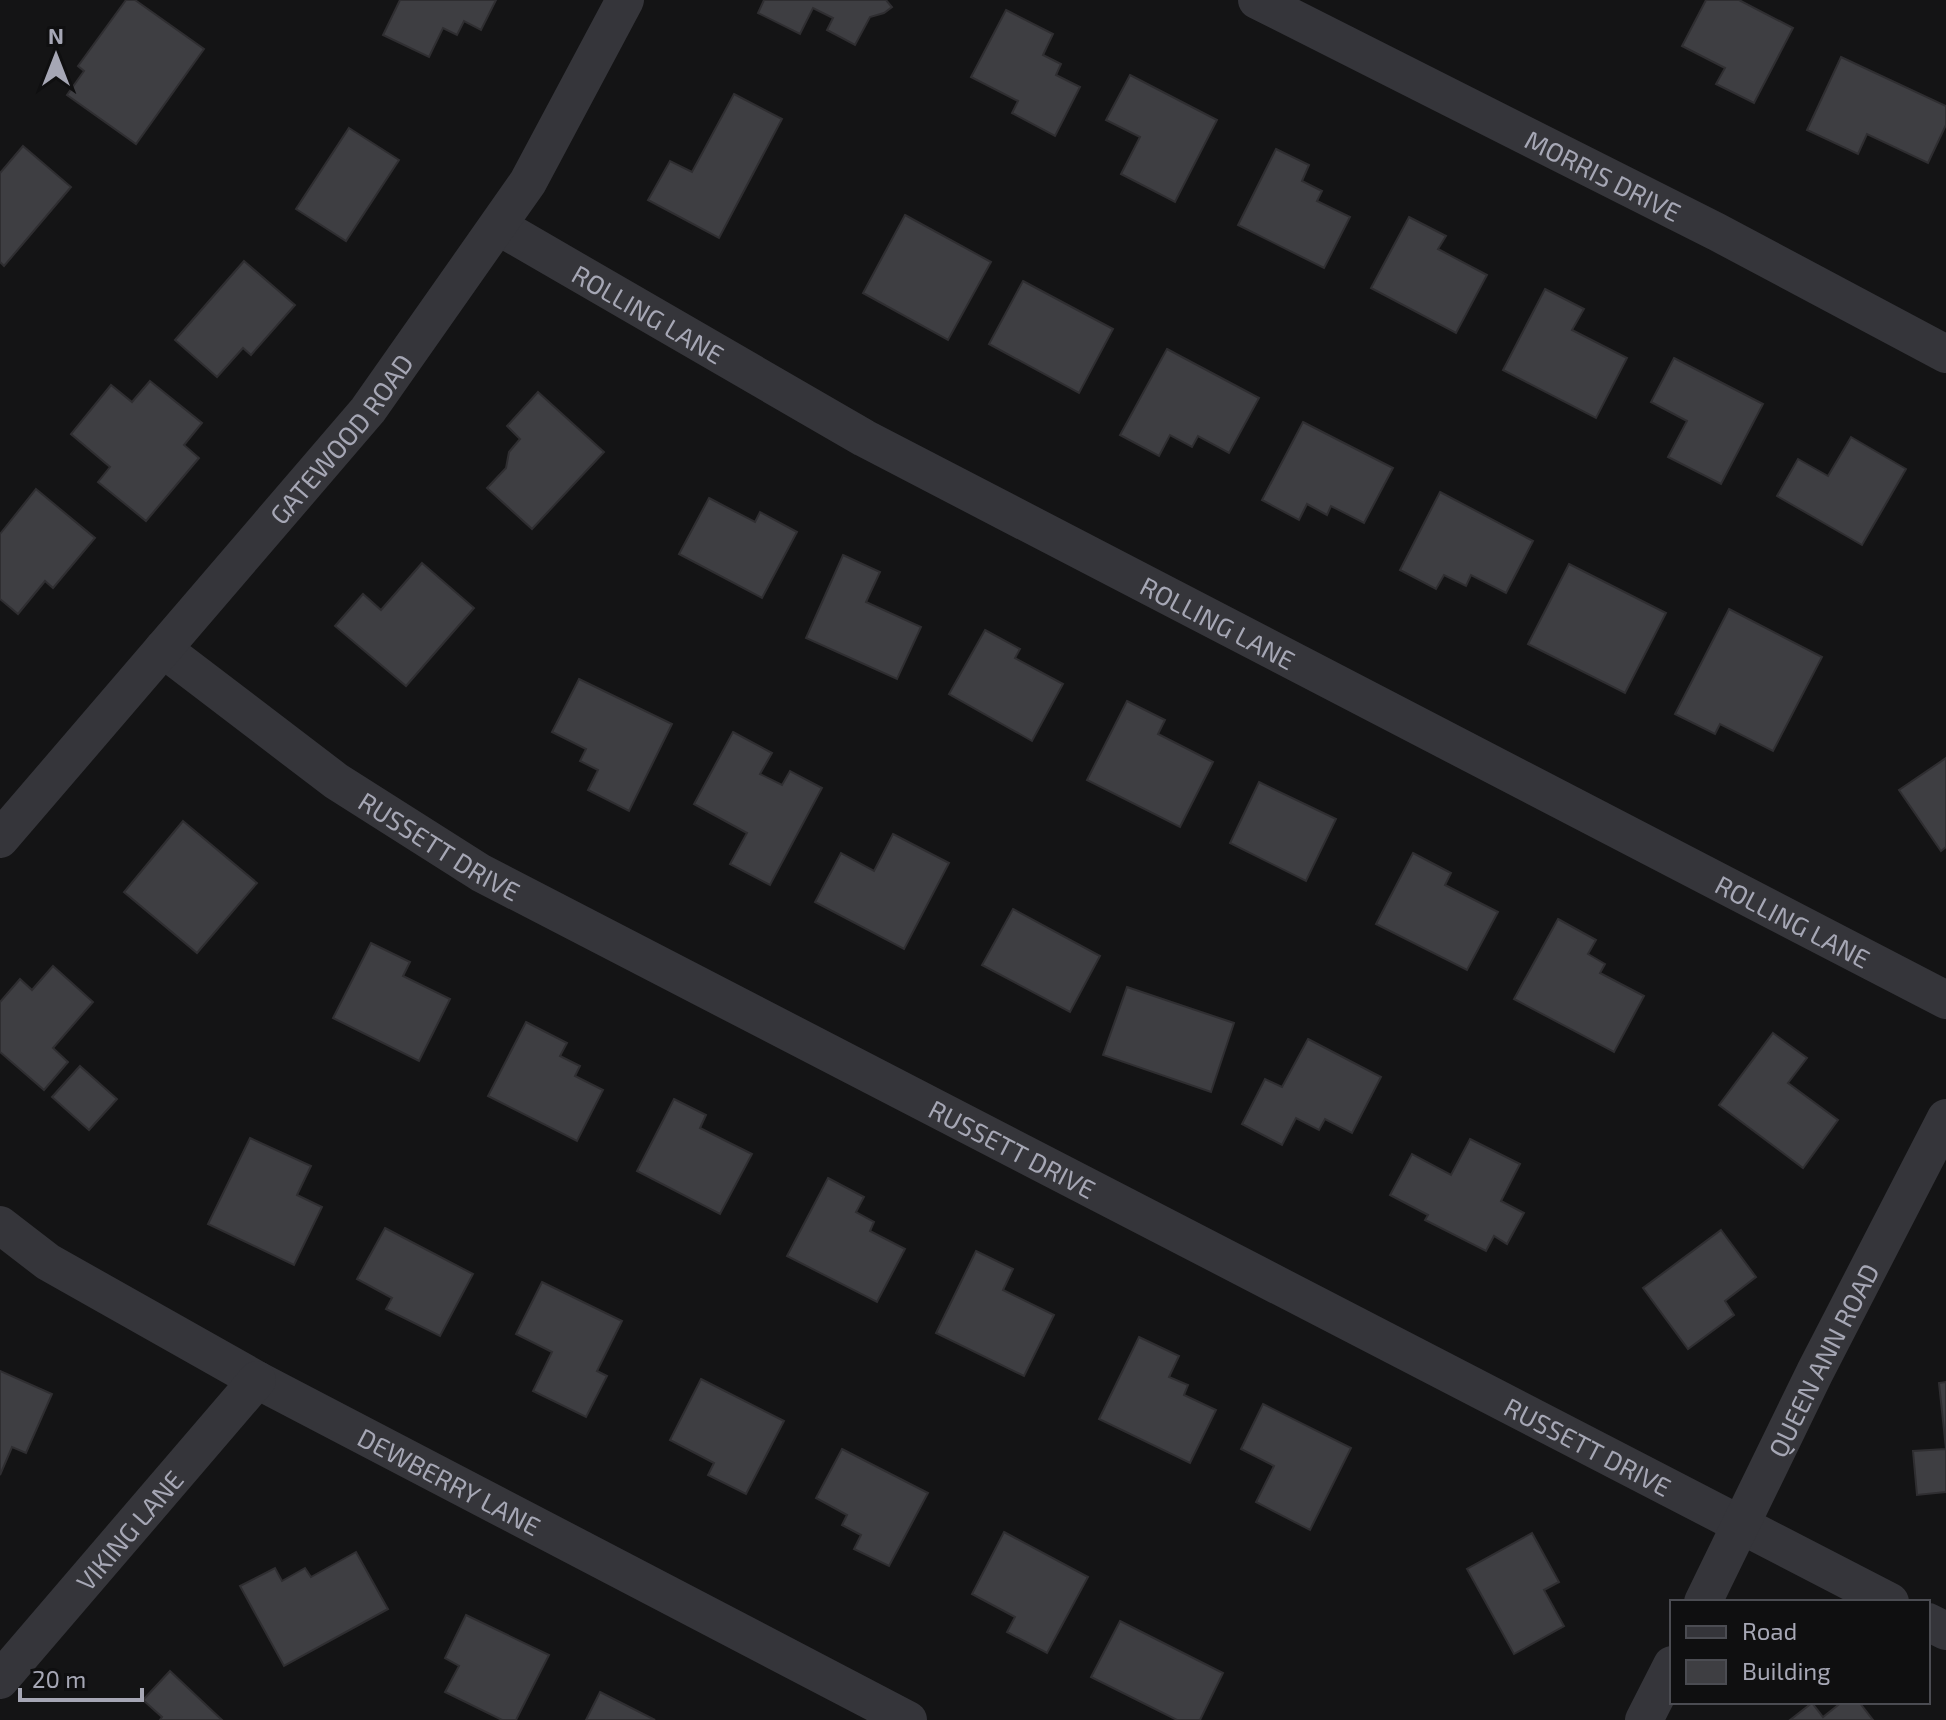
<svg xmlns="http://www.w3.org/2000/svg" width="1946" height="1720" font-family="'Exo 2',sans-serif">
  <style>
    .building { fill: #3e3e42; stroke: #2f2e31; stroke-width: 2 }
    .lines { fill: none; stroke-linecap: round; stroke-linejoin: round }
    .street { stroke: #35353a; stroke-width: 38 }
    .labels { text-anchor: middle; dominant-baseline: central; stroke-width: 6; stroke-linejoin: round; paint-order: stroke }
    .street-label { font-size: 26px; fill: #a6a7b5; stroke: #0f0f10 }
  </style>
  <rect width="100%" height="100%" fill="#141415"/>
  <g class="building">
    <polygon points="126,0 135,0 204,49 136,144 67,95 84,71 78,66"/>
    <polygon points="400,0 496,0 481,30 464,21 457,35 443,28 429,57 383,35"/>
    <polygon points="764,0 886,0 892,7 884,13 870,17 855,45 827,30 833,18 813,8 800,34 758,13"/>
    <polygon points="1706,0 1739,0 1793,28 1754,103 1716,84 1725,68 1682,46"/>
    <polygon points="1006,10 1053,34 1043,55 1061,64 1056,75 1080,87 1055,136 1012,113 1018,101 971,77"/>
    <polygon points="1841,57 1946,106 1946,125 1928,163 1867,134 1858,154 1807,130"/>
    <polygon points="1130,75 1217,120 1175,202 1121,174 1140,137 1106,120"/>
    <polygon points="734,94 782,119 719,238 648,200 670,161 692,172"/>
    <polygon points="349,128 399,160 346,241 296,209"/>
    <polygon points="23,146 71,187 4,266 0,262 0,173"/>
    <polygon points="1276,149 1309,165 1302,181 1322,191 1317,201 1350,217 1324,268 1238,225"/>
    <polygon points="905,215 991,262 948,340 863,293"/>
    <polygon points="1409,217 1446,236 1438,249 1487,275 1456,333 1371,288"/>
    <polygon points="244,261 295,305 251,355 243,348 217,377 175,340"/>
    <polygon points="1023,281 1113,329 1079,393 989,344"/>
    <polygon points="1545,289 1584,309 1572,330 1627,358 1596,418 1503,370"/>
    <polygon points="1167,349 1259,398 1229,453 1198,436 1192,447 1170,435 1159,456 1120,435"/>
    <polygon points="1674,358 1763,404 1721,484 1668,457 1687,421 1651,402"/>
    <polygon points="150,381 202,423 184,445 199,458 146,521 98,482 110,467 71,434 111,385 132,402"/>
    <polygon points="538,392 604,452 532,529 487,488 506,468 509,452 520,439 507,426"/>
    <polygon points="1303,422 1393,468 1364,523 1331,506 1327,515 1307,504 1299,520 1262,500"/>
    <polygon points="1851,437 1906,469 1862,545 1777,496 1798,459 1828,476"/>
    <polygon points="36,489 95,538 53,588 45,581 18,614 0,599 0,534"/>
    <polygon points="1440,492 1533,541 1506,593 1471,575 1466,586 1444,575 1436,589 1400,570"/>
    <polygon points="709,498 755,522 760,512 797,532 762,598 679,554"/>
    <polygon points="843,555 880,572 866,602 921,627 897,679 806,638"/>
    <polygon points="422,563 474,608 406,686 335,626 363,594 381,610"/>
    <polygon points="1569,564 1666,613 1625,693 1528,644"/>
    <polygon points="1729,609 1822,657 1773,751 1720,724 1715,734 1675,714"/>
    <polygon points="985,630 1020,649 1015,658 1063,684 1032,741 949,694"/>
    <polygon points="579,679 672,724 629,811 588,790 598,770 580,761 586,749 552,732"/>
    <polygon points="1127,701 1165,720 1158,734 1213,762 1180,827 1087,780"/>
    <polygon points="733,732 772,753 760,774 782,785 790,771 822,788 770,885 730,864 747,833 694,804"/>
    <polygon points="1946,758 1946,847 1941,851 1899,790"/>
    <polygon points="1259,782 1336,819 1306,881 1230,843"/>
    <polygon points="183,821 257,883 197,953 124,892"/>
    <polygon points="893,834 949,863 904,949 815,902 841,853 874,871"/>
    <polygon points="1413,853 1451,873 1445,885 1498,912 1467,970 1376,924"/>
    <polygon points="1013,909 1100,956 1070,1012 982,965"/>
    <polygon points="1558,919 1596,940 1588,954 1605,964 1600,973 1644,996 1614,1052 1514,999"/>
    <polygon points="371,943 410,962 403,976 450,999 419,1061 333,1018"/>
    <polygon points="53,966 93,1002 53,1048 68,1062 44,1090 0,1052 0,1002 20,979 32,990"/>
    <polygon points="1127,987 1234,1023 1211,1092 1103,1055"/>
    <polygon points="526,1022 567,1043 560,1056 580,1066 575,1076 603,1090 577,1141 488,1096"/>
    <polygon points="1773,1033 1807,1058 1788,1083 1838,1120 1803,1168 1719,1105"/>
    <polygon points="1308,1039 1381,1077 1352,1133 1325,1119 1319,1130 1296,1118 1282,1145 1242,1124 1265,1079 1282,1087"/>
    <polygon points="80,1066 117,1099 89,1130 52,1097"/>
    <polygon points="674,1099 706,1115 700,1128 752,1154 720,1214 637,1171"/>
    <polygon points="250,1138 311,1166 297,1195 322,1207 294,1265 208,1224"/>
    <polygon points="1470,1139 1520,1164 1501,1201 1524,1213 1507,1244 1494,1236 1486,1251 1425,1220 1428,1215 1390,1195 1412,1154 1451,1175"/>
    <polygon points="828,1178 864,1197 856,1212 874,1222 870,1231 905,1249 877,1302 787,1256"/>
    <polygon points="385,1228 473,1274 440,1336 386,1309 392,1298 357,1279"/>
    <polygon points="1721,1230 1756,1277 1725,1301 1734,1315 1688,1349 1643,1288"/>
    <polygon points="976,1251 1013,1269 1003,1290 1054,1315 1024,1376 936,1333"/>
    <polygon points="542,1282 622,1321 597,1371 607,1376 586,1417 533,1391 552,1352 516,1334"/>
    <polygon points="1139,1337 1179,1356 1169,1377 1188,1385 1184,1395 1216,1410 1190,1463 1099,1419"/>
    <polygon points="0,1371 52,1394 26,1453 12,1447 0,1475"/>
    <polygon points="701,1379 784,1421 746,1494 708,1475 714,1463 670,1440"/>
    <polygon points="1946,1382 1946,1492 1917,1495 1913,1451 1946,1449 1939,1383"/>
    <polygon points="1263,1404 1351,1448 1310,1530 1256,1502 1274,1466 1241,1449"/>
    <polygon points="842,1449 928,1493 889,1566 854,1549 861,1535 842,1525 847,1515 816,1498"/>
    <polygon points="1004,1532 1088,1577 1047,1653 1007,1632 1015,1617 972,1594"/>
    <polygon points="1532,1533 1559,1582 1544,1590 1564,1626 1514,1654 1467,1569"/>
    <polygon points="356,1552 388,1609 284,1666 240,1586 275,1568 282,1581 305,1568 311,1577"/>
    <polygon points="466,1615 549,1655 516,1720 502,1720 445,1692 459,1666 445,1658"/>
    <polygon points="1120,1621 1223,1673 1200,1720 1177,1720 1091,1677"/>
    <polygon points="170,1671 222,1720 160,1720 162,1717 143,1700"/>
    <polygon points="600,1692 655,1720 586,1720"/>
    <polygon points="1842,1702 1859,1702 1873,1720 1790,1720 1812,1703 1823,1717"/>
  </g>
  <g class="lines">
    <g class="street">
      <path id="s1" d="M1257,0L1717,232L1946,354"/>
      <path id="s2" d="M498,226L864,438L1946,1000"/>
      <path id="s3" d="M163,649L336,781L481,873L1890,1602"/>
      <path id="s4" d="M0,839L368,410L528,182L625,0"/>
      <path id="s5" d="M0,1225L48,1262L257,1380L908,1720"/>
      <path id="s6" d="M1703,1602L1815,1372L1946,1118"/>
      <polyline points="1928,1622 1946,1631"/>
      <path id="s7" d="M0,1680L257,1380"/>
      <polyline points="1644,1720 1672,1665"/>
    </g>
  </g>
  <g class="labels">
    <g class="street-label">
      <text stroke="none"><textPath href="#s1" startOffset="388">MORRIS DRIVE</textPath></text>
      <text stroke="none"><textPath href="#s2" startOffset="174">ROLLING LANE</textPath></text>
      <text stroke="none"><textPath href="#s4" startOffset="526">GATEWOOD ROAD</textPath></text>
      <text stroke="none"><textPath href="#s2" startOffset="822">ROLLING LANE</textPath></text>
      <text stroke="none"><textPath href="#s3" startOffset="340">RUSSETT DRIVE</textPath></text>
      <text stroke="none"><textPath href="#s2" startOffset="1470">ROLLING LANE</textPath></text>
      <text stroke="none"><textPath href="#s3" startOffset="988">RUSSETT DRIVE</textPath></text>
      <text stroke="none"><textPath href="#s6" startOffset="270">QUEEN ANN ROAD</textPath></text>
      <text stroke="none"><textPath href="#s3" startOffset="1636">RUSSETT DRIVE</textPath></text>
      <text stroke="none"><textPath href="#s5" startOffset="518">DEWBERRY LANE</textPath></text>
      <text stroke="none"><textPath href="#s7" startOffset="198">VIKING LANE</textPath></text>
    </g>
  </g>
  <rect x="1670" y="1600" width="260" height="104" fill="#0f0f10" stroke="#4b4c52" stroke-width="2"/>
  <rect x="1686" y="1626" width="40" height="12" fill="#35353a" stroke="#4b4c52" stroke-width="2"/>
  <text x="1742" y="1640" font-size="24" fill="#a6a7b5">Road</text>
  <rect x="1686" y="1660" width="40" height="24" fill="#3e3e42" stroke="#4b4c52" stroke-width="2"/>
  <text x="1742" y="1680" font-size="24" fill="#a6a7b5">Building</text>
  <g transform="translate(56 56)" stroke="#0f0f10" stroke-width="6" paint-order="stroke">
  <path d="M0-6L14 30L0 20L-14 30Z" fill="#a6a7b5"/>
  <text y="-12" font-size="22" font-weight="bold" text-anchor="middle" fill="#a6a7b5">N</text>
  </g>
  <path d="M20 1688v12h122v-12" fill="none" stroke="#a6a7b5" stroke-width="4"/>
  <text x="32" y="1688" font-size="24" fill="#a6a7b5" stroke="#0f0f10" stroke-width="6" paint-order="stroke">20 m</text>
</svg>
